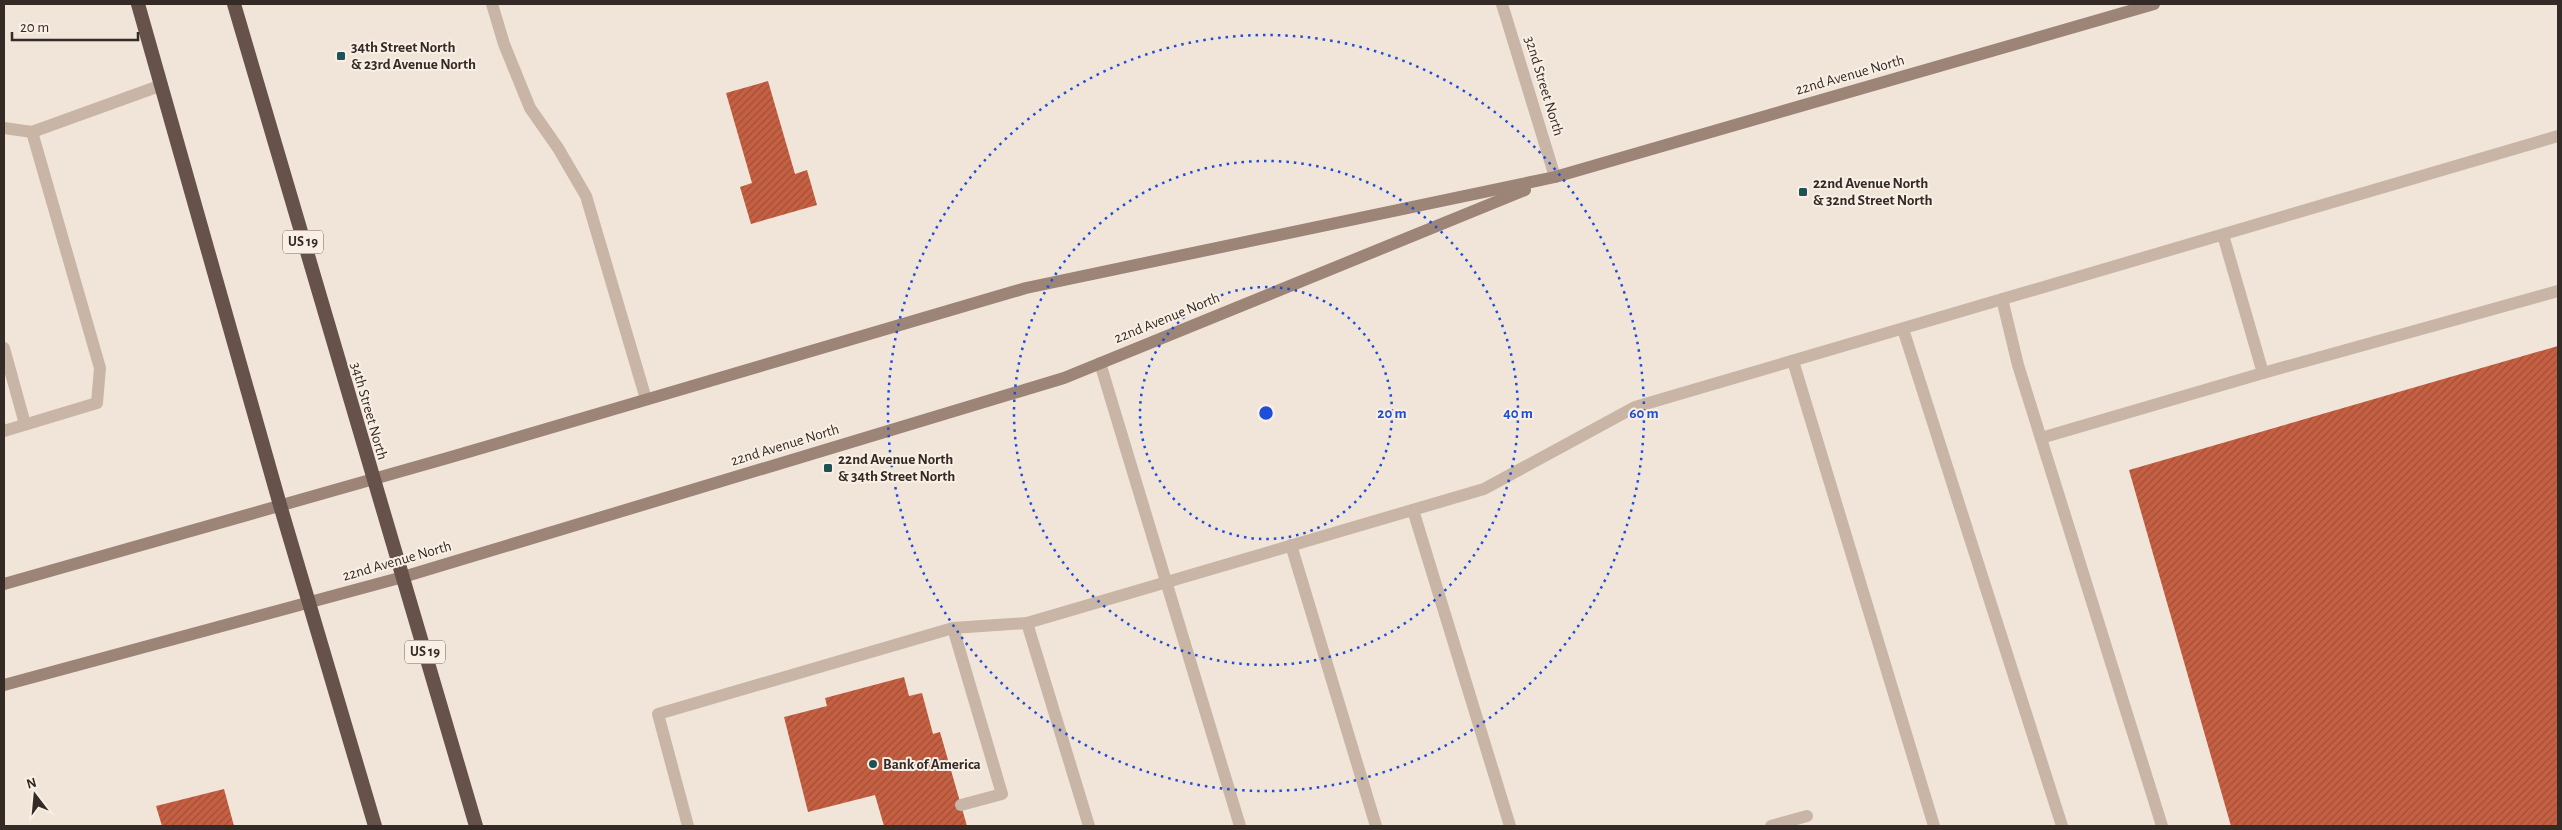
<svg xmlns="http://www.w3.org/2000/svg" width="2562" height="830" font-family="'Alegreya Sans',sans-serif">
  <style>
    .building { fill: url(#building-hatch) }
    .lines { fill: none; stroke-linecap: round; stroke-linejoin: round }
    .service { stroke: #c9b5a5; stroke-width: 12 }
    .minor { stroke: #c9b5a5; stroke-width: 12 }
    .secondary { stroke: #9c8477; stroke-width: 12 }
    .trunk { stroke: #66524b; stroke-width: 14 }
    .ring { fill: none; stroke: #1d4ed8; stroke-width: 2.5; stroke-dasharray: 2.5 5 }
    .poi-dot { fill: #1d5355; stroke: #f9efe5; stroke-width: 2 }
    .labels { text-anchor: middle; dominant-baseline: central; stroke-width: 4; stroke-linejoin: round; paint-order: stroke }
    .shield { fill: #f9efe5; stroke: #70665f; stroke-width: 1 }
    .shield-label { font-size: 14px; font-weight: bold; fill: #352b26 }
    .poi-label { font-size: 15px; font-weight: bold; fill: #352b26; stroke: #f9efe5; text-anchor: start }
    .street-label { font-size: 15px; fill: #352b26; stroke: #f9efe5 }
    .centre { fill: #1d4ed8; stroke: #f9efe5; stroke-width: 2.5 }
    .ring-label { font-size: 15px; text-anchor: middle; font-weight: bold; fill: #1d4ed8; stroke: #f9efe5; stroke-width: 4; stroke-linejoin: round; paint-order: stroke }
  </style>
  <defs>
    <pattern id="building-hatch" width="6" height="6" patternUnits="userSpaceOnUse" patternTransform="scale(1.25)"><rect width="6" height="6" fill="#c56043"/><path d="M-1 1l2-2M0 6l6-6M5 7l2-2" fill="none" stroke="#a14f38"/></pattern>
  </defs>
  <rect width="100%" height="100%" fill="#f1e5d9"/>
  <g class="building">
    <polygon points="768,81 795,174 807,170 817,205 751,224 740,187 752,183 726,93"/>
    <polygon points="2558,346 2558,826 2231,826 2129,470"/>
    <polygon points="904,677 909,696 922,693 933,734 940,732 967,826 884,826 875,795 808,812 784,717 827,706 825,698"/>
    <polygon points="224,789 234,826 162,826 156,806"/>
  </g>
  <g class="lines">
    <g class="service">
      <polyline points="492,4 504,44 530,108 558,148 586,196 646,399"/>
      <polyline points="4,128 32,132 162,85"/>
      <polyline points="2223,235 2263,373"/>
      <polyline points="2002,299 2018,365 2162,826"/>
      <polyline points="1903,329 2062,826"/>
      <polyline points="4,348 25,424"/>
      <polyline points="1793,361 1934,826"/>
      <polyline points="1100,363 1240,826"/>
      <polyline points="4,431 97,403 100,368 32,132"/>
      <polyline points="2041,438 2263,373 2558,291"/>
      <polyline points="1413,510 1510,826"/>
      <polyline points="1291,545 1376,826"/>
      <polyline points="1027,623 1089,826"/>
      <polyline points="953,628 1002,794 961,805"/>
      <polyline points="688,826 658,714 953,628 1027,623 1484,489 1635,407 2558,136"/>
      <polyline points="1771,826 1807,816"/>
    </g>
    <polyline class="minor" points="1502,4 1555,177"/>
    <g class="secondary">
      <polyline points="4,584 451,457 1026,288 1555,177 2154,4"/>
      <polyline points="4,685 403,577 1064,378 1525,190"/>
    </g>
    <g class="trunk">
      <polyline points="138,4 280,505 375,826"/>
      <polyline points="234,4 476,826"/>
    </g>
  </g>
  <g class="ring">
    <circle cx="1266" cy="413" r="126"/>
    <circle cx="1266" cy="413" r="252"/>
    <circle cx="1266" cy="413" r="378"/>
  </g>
  <g class="poi-dot">
    <rect x="336" y="51" width="10" height="10" rx="2.5"/>
    <rect x="1798" y="187" width="10" height="10" rx="2.5"/>
    <rect x="823" y="463" width="10" height="10" rx="2.5"/>
    <circle cx="873" cy="764" r="5"/>
  </g>
  <g class="labels">
    <g class="shield">
      <rect x="283" y="230.5" width="40" height="23" rx="4"/>
      <rect x="405" y="640.5" width="40" height="23" rx="4"/>
    </g>
    <g class="shield-label">
      <text x="303" y="242">US 19</text>
      <text x="425" y="652">US 19</text>
    </g>
    <g class="poi-label">
      <text x="351" y="47">34th Street North<tspan x="351" dy="17">&amp; 23rd Avenue North</tspan></text>
      <text x="1813" y="183">22nd Avenue North<tspan x="1813" dy="17">&amp; 32nd Street North</tspan></text>
      <text x="838" y="459">22nd Avenue North<tspan x="838" dy="17">&amp; 34th Street North</tspan></text>
      <text x="883" y="764">Bank of America</text>
    </g>
    <g class="street-label">
      <text transform="translate(1850 75) rotate(-16)">22nd Avenue North</text>
      <text transform="translate(1544 86) rotate(73)">32nd Street North</text>
      <text transform="translate(1167 318) rotate(-22)">22nd Avenue North</text>
      <text transform="translate(369 411) rotate(74)">34th Street North</text>
      <text transform="translate(785 445) rotate(-17)">22nd Avenue North</text>
      <text transform="translate(397 561) rotate(-16)">22nd Avenue North</text>
    </g>
  </g>
  <circle cx="1266" cy="413" r="8" class="centre"/>
  <g class="ring-label">
    <text x="1392" y="418">20 m</text>
    <text x="1518" y="418">40 m</text>
    <text x="1644" y="418">60 m</text>
  </g>
  <rect width="2562" height="830" fill="none" stroke="#352b26" stroke-width="10"/>
  <g transform="translate(35 795) rotate(344)" stroke="#f9efe5" stroke-width="4" paint-order="stroke">
  <path d="M0-4L9 19L0 12L-9 19Z" fill="#352b26"/>
  <text y="-8" font-size="14" font-weight="bold" text-anchor="middle" fill="#352b26">N</text>
  </g>
  <path d="M12 32v8h126v-8" fill="none" stroke="#352b26" stroke-width="2.5"/>
  <text x="20" y="32" font-size="15" fill="#352b26" stroke="#f9efe5" stroke-width="4" paint-order="stroke">20 m</text>
</svg>
